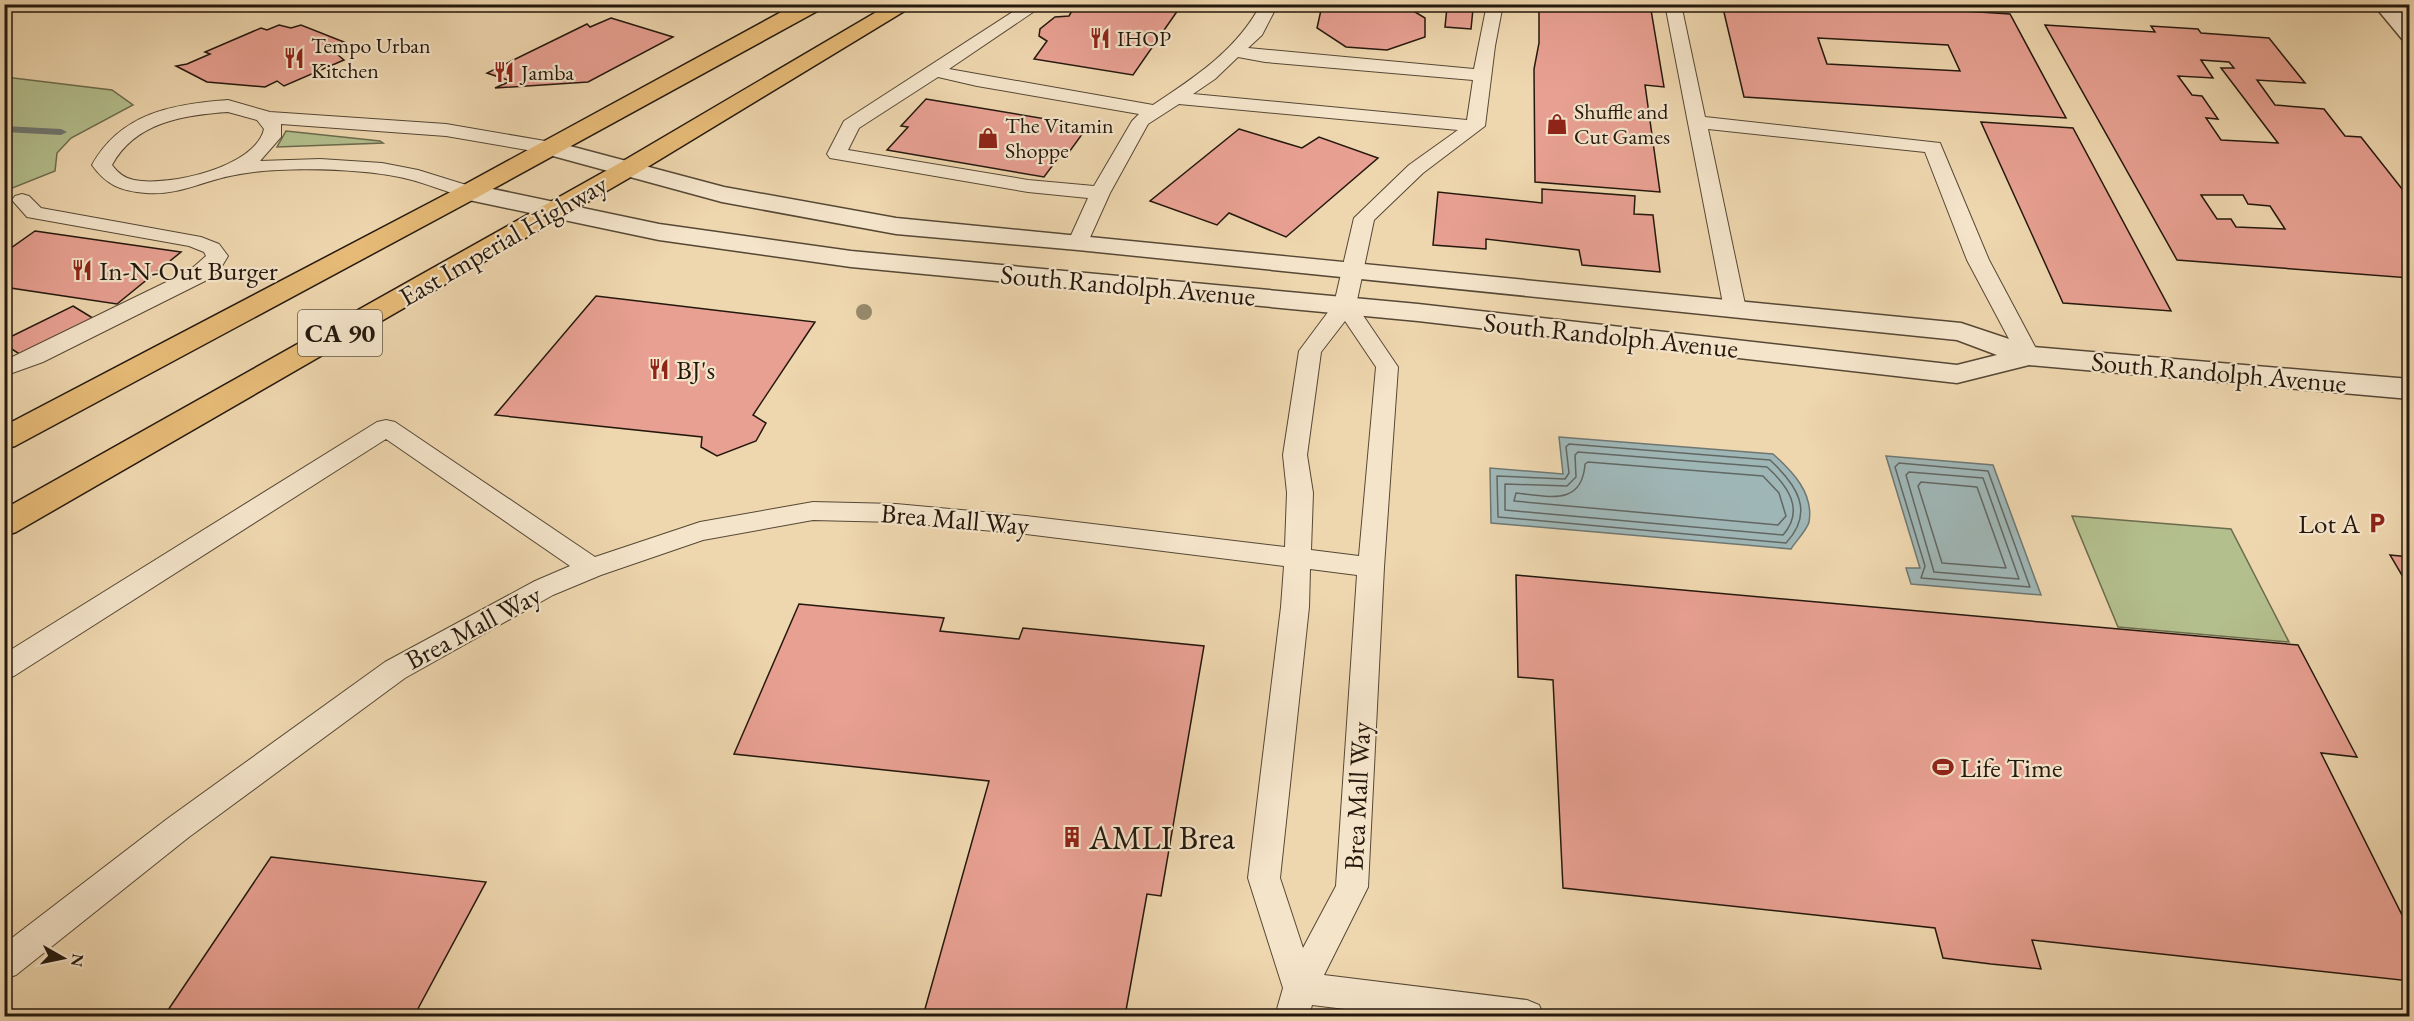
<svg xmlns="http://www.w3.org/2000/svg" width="2414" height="1021" font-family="'EB Garamond',serif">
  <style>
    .green { fill: #b4bf8e; stroke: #6c6c4e; stroke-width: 1.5 }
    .water { fill: #9fb6b6; stroke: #6e7772; stroke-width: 1.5 }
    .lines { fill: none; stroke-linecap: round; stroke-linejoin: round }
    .shore { stroke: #626762; stroke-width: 1.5 }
    .stream { fill: #6e7772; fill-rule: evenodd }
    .building { fill: #e8a092; stroke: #24180d; stroke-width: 1.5; fill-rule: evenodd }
    .service-casing { stroke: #564835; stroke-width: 2 }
    .minor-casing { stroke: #564835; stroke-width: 3 }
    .tertiary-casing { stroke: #564835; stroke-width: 3 }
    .primary-casing { stroke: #24180d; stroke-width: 3 }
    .service { fill: #f4e4ca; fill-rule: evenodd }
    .minor { fill: #f4e4ca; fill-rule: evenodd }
    .tertiary { fill: #f4e4ca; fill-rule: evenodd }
    .primary { fill: #e7bb77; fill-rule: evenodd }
    .tree { fill: #97896b }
    .labels { text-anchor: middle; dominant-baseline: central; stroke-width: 4.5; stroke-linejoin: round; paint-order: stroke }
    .far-poi-label { font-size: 22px; fill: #24180d; stroke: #f4e4ca; text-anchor: start }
    .shield { fill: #f4e4ca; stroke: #625546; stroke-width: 1.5 }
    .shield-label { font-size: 26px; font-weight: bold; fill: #24180d }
    .street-label { font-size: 27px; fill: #24180d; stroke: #f4e4ca }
    .poi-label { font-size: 27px; fill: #24180d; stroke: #f4e4ca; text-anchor: start }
    .near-poi-label { font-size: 33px; fill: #24180d; stroke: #f4e4ca; text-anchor: start }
  </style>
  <rect width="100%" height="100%" fill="#eed6ae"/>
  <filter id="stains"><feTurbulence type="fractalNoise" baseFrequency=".00333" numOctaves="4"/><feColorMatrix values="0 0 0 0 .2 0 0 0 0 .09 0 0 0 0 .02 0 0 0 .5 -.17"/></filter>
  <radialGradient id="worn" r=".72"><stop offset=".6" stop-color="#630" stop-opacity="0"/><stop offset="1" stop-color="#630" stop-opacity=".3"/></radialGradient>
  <g class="green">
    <polygon points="5,77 112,90 133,105 71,138 57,153 55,171 5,191"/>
    <polygon points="286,131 380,141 383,143 277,147"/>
    <polygon points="2072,516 2231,529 2289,642 2118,627"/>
  </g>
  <g class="water">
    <path d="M1559,437L1773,454C1792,471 1814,493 1809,522C1807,530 1796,541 1791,549L1491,523L1490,468L1563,474Z"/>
    <polygon points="1886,456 1993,465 2041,595 1911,584 1906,568 1920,568"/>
  </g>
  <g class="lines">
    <g class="shore">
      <path d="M1569,444L1770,460C1797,485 1815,512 1786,543L1498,517L1497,476L1565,479L1569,473L1566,447Z"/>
      <path d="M1578,452L1767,467C1788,486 1805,510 1783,535L1505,510V484L1567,486L1576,477L1575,455Z"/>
      <path d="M1588,462L1763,476L1779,493L1786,516L1778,525L1514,501L1516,493C1548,496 1582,507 1585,464Z"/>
      <polygon points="1899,463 1988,471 2030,587 1921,578 1925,566 1895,467"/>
      <polygon points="1909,472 1983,478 2019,579 1934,572 1906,475"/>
      <polygon points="1921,482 1977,487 2006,568 1942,563 1918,486"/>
    </g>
    <polygon class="stream" points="4,126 61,129 67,132 61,135 4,132"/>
  </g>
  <g class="building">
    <polygon points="1076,4 1132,4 1178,10 1133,75 1034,59 1047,41 1039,36 1040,29 1055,17 1069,16"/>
    <polygon points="1338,4 1402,4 1425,18 1425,37 1387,50 1346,47 1317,28 1321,10"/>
    <polygon points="1539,4 1650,4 1664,87 1645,85 1660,192 1535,182 1534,69 1539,43"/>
    <path d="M1722,4H1854L2010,14L2066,118L1744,97ZM1818,38L1948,45L1960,71L1827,64Z"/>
    <polygon points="1447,7 1473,9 1471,29 1445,27"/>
    <polygon points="611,18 673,37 588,82 495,88 511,81 487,73 587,24 590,27"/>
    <polygon points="279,25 291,28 301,25 344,42 331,47 346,51 338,55 344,60 284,86 277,81 265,87 207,82 176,66 187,64 210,54 205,52 261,28 267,30"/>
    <path d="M2045,25L2155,32L2151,26L2198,29L2201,33L2269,38L2305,83L2257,80L2275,105L2324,109L2345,136L2361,137L2410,199V278L2177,260ZM2201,60L2229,62L2234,68H2221L2278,143L2221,140L2206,118L2218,119L2202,96L2192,95L2178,76L2213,78ZM2201,195H2243L2248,204L2270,206L2285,229L2236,227L2231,219H2217Z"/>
    <polygon points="926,99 1088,126 1067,155 1061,154 1044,177 887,150 908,127 901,126"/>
    <polygon points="1981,122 2073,128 2171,311 2063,303"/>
    <polygon points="1239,129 1302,148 1319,137 1378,158 1286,237 1229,213 1217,225 1150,201"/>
    <polygon points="1542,189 1635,196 1634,214 1653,215 1660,272 1582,265 1579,250 1486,239 1486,249 1433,245 1438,192 1542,203"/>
    <polygon points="35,231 181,252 117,304 4,287 4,253"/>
    <polygon points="596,296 815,322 753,415 766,423 756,441 717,456 701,447 702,437 495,415"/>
    <polygon points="73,306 96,320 24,357 4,344 4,340"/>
    <polygon points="2390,555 2410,557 2410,589"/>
    <polygon points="1516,575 2298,645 2357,757 2321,753 2410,931 2410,981 2032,940 2041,969 1991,964 1943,958 1935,928 1563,888 1553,680 1518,677"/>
    <polygon points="799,604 944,618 940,631 1019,639 1023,628 1204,646 1161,896 1147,894 1125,1016 923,1016 989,781 734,754"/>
    <polygon points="271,857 486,882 414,1016 164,1016"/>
  </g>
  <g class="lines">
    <defs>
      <g id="service">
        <path d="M1025,4H1045L949,69L1153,105C1195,77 1237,50 1261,4H1278L1262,35L1248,48L1474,69L1487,4H1503L1495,46L1485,126L1423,173L1374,220L1356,305L1398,367L1384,567L1368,887L1324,975L1527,1000L1539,1005L1544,1016H1403L1312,1005L1309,1016H1275L1283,988L1248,878L1281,607L1284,566L1026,534L896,522L813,520L703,540L601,575L553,595L405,678L189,837L16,975L4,979V944L167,819L385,662L535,581L570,566L386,439L14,676L4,679V654L377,422L386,420L395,422L595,557L700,522L813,502L896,504L1026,516L1285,547L1287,493L1283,455L1299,351L1334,304L1354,218L1409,165L1458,130L1179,104L1148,124L1110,193L1088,242L1085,246H1071L1068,242L1088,198L1028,192L830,158L827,154L844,121ZM1238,57L1265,62L1473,80L1467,120L1193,94L1215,79ZM938,77L977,86L1139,114L1132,121L1094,186L1028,180L848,150L859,128ZM1345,321L1376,367L1359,556L1311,550L1313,493L1307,455L1321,352ZM1310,569L1357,575L1336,886L1303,948L1280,878L1309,607Z"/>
        <polygon points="1665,4 1681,4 1705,117 1940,143 1989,260 2040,356 2037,361 2021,361 2018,356 1967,260 1925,152 1708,129 1746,309 1743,314 1727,314 1724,309"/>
        <path d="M228,100L270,112L446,124L551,142L561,148L551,154L446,136L281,124V137L260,161L320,159L382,163L418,170L476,188L479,192L476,196L469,198C448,193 429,184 408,179C364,168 279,166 235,175C205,180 178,196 146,193C121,191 106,185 92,165C121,113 173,104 228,100ZM228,112L257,120L264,129C256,167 168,187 134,180C124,178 118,173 112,165C135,122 184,115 228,112Z"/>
        <polygon points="22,194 29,196 41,208 201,237 219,244 228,256 219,271 205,281 43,362 4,376 4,361 189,271 206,256 204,252 189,246 27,217 12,200 15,196"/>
      </g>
      <polygon id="minor" points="2373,4 2395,4 2410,20 2410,41 2402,39"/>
      <polygon id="tertiary" points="551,141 724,187 896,218 1961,323 2033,347 2410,379 2410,399 2029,365 1957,383 1418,321 851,267 659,240 469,200 460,197 456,192 460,187 469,184 659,224 851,251 1418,304 1957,365 1997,355 1957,340 1078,250 896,234 722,202 542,153 539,148 542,143"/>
      <g id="primary">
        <polygon points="796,4 823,4 821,9 478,197 15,446 4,449 4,426 460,187"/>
        <polygon points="890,4 916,4 636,174 16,532 4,536 4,509 618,164"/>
      </g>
    </defs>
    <use href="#service" class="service-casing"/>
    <use href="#minor" class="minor-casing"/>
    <use href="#tertiary" class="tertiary-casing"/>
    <use href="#primary" class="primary-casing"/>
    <use href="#service" class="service"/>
    <use href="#minor" class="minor"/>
    <use href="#tertiary" class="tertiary"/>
    <use href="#primary" class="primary"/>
  </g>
  <circle class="tree" cx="864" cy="312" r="8"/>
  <defs>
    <symbol id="restaurant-bare" viewBox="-9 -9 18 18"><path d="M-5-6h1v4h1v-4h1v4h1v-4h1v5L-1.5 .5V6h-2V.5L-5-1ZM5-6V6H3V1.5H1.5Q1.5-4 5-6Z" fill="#8f2418" stroke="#f4e4ca" stroke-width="2.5" paint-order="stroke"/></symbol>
    <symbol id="shop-bare" viewBox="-9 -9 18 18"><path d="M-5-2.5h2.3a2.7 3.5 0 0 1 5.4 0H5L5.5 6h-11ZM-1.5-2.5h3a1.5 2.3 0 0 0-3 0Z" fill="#8f2418" stroke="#f4e4ca" stroke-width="2.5" paint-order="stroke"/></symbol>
    <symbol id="parking-bare" viewBox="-9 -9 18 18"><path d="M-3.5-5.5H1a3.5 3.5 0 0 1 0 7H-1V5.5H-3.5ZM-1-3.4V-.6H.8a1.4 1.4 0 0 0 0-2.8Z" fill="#8f2418" stroke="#f4e4ca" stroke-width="2.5" paint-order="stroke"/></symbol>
    <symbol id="stadium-bare" viewBox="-9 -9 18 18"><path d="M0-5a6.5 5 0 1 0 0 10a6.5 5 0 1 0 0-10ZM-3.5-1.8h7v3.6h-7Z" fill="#8f2418" stroke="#f4e4ca" stroke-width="2.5" paint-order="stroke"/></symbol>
    <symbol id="building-bare" viewBox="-9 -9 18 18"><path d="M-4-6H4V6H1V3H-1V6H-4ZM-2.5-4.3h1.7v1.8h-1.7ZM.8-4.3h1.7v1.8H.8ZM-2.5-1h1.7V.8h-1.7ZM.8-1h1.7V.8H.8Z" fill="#8f2418" stroke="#f4e4ca" stroke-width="2.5" paint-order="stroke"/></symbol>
  </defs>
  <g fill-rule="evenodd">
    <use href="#restaurant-bare" x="1085" y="23" width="30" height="30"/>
    <use href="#restaurant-bare" x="279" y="43" width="30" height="30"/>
    <use href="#restaurant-bare" x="489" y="57" width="30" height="30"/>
    <use href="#shop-bare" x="1542" y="109" width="30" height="30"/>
    <use href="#shop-bare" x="973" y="123" width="30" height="30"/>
    <use href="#restaurant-bare" x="67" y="255" width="30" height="30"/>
    <use href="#restaurant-bare" x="644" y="354" width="30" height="30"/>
    <use href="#parking-bare" x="2362" y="508" width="30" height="30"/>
    <use href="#stadium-bare" x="1928" y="752" width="30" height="30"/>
    <use href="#building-bare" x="1057" y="822" width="30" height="30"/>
  </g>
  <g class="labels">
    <g class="far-poi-label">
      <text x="1117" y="38">IHOP</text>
      <text x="311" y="45">Tempo Urban<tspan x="311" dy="25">Kitchen</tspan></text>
      <text x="521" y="72">Jamba</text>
      <text x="1574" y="111">Shuffle and<tspan x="1574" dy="25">Cut Games</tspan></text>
      <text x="1005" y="125">The Vitamin<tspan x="1005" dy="25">Shoppe</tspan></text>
    </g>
    <rect class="shield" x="298" y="310" width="84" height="46" rx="4.5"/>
    <g class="shield-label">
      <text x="340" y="333">CA 90</text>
    </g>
    <g class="street-label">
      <text transform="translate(503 240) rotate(-30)">East Imperial Highway</text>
      <text transform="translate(1128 285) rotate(5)">South Randolph Avenue</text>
      <text transform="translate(1611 335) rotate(6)">South Randolph Avenue</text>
      <text transform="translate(2219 372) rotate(5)">South Randolph Avenue</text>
      <text transform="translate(955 519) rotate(5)">Brea Mall Way</text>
      <text transform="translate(473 627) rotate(-28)">Brea Mall Way</text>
      <text transform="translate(1357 796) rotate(-87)">Brea Mall Way</text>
    </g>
    <g class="poi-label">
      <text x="99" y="270">In-N-Out Burger</text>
      <text x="676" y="369">BJ's</text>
      <text x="2360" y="523" text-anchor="end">Lot A</text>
      <text x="1960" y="767">Life Time</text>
    </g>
    <g class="near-poi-label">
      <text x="1089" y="837">AMLI Brea</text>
    </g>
  </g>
  <rect width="2414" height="1021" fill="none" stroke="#eed6ae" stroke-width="24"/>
  <rect x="6" y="6" width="2402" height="1009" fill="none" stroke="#24180d" stroke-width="3"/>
  <rect x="12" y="12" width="2390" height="997" fill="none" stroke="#24180d" stroke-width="1.5"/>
  <g transform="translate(63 958) rotate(99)" stroke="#f4e4ca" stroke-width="4.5" paint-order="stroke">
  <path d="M0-4.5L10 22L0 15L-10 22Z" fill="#24180d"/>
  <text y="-9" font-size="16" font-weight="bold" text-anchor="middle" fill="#24180d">N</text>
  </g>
  <rect width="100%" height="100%" filter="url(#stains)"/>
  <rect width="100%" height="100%" fill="url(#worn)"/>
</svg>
